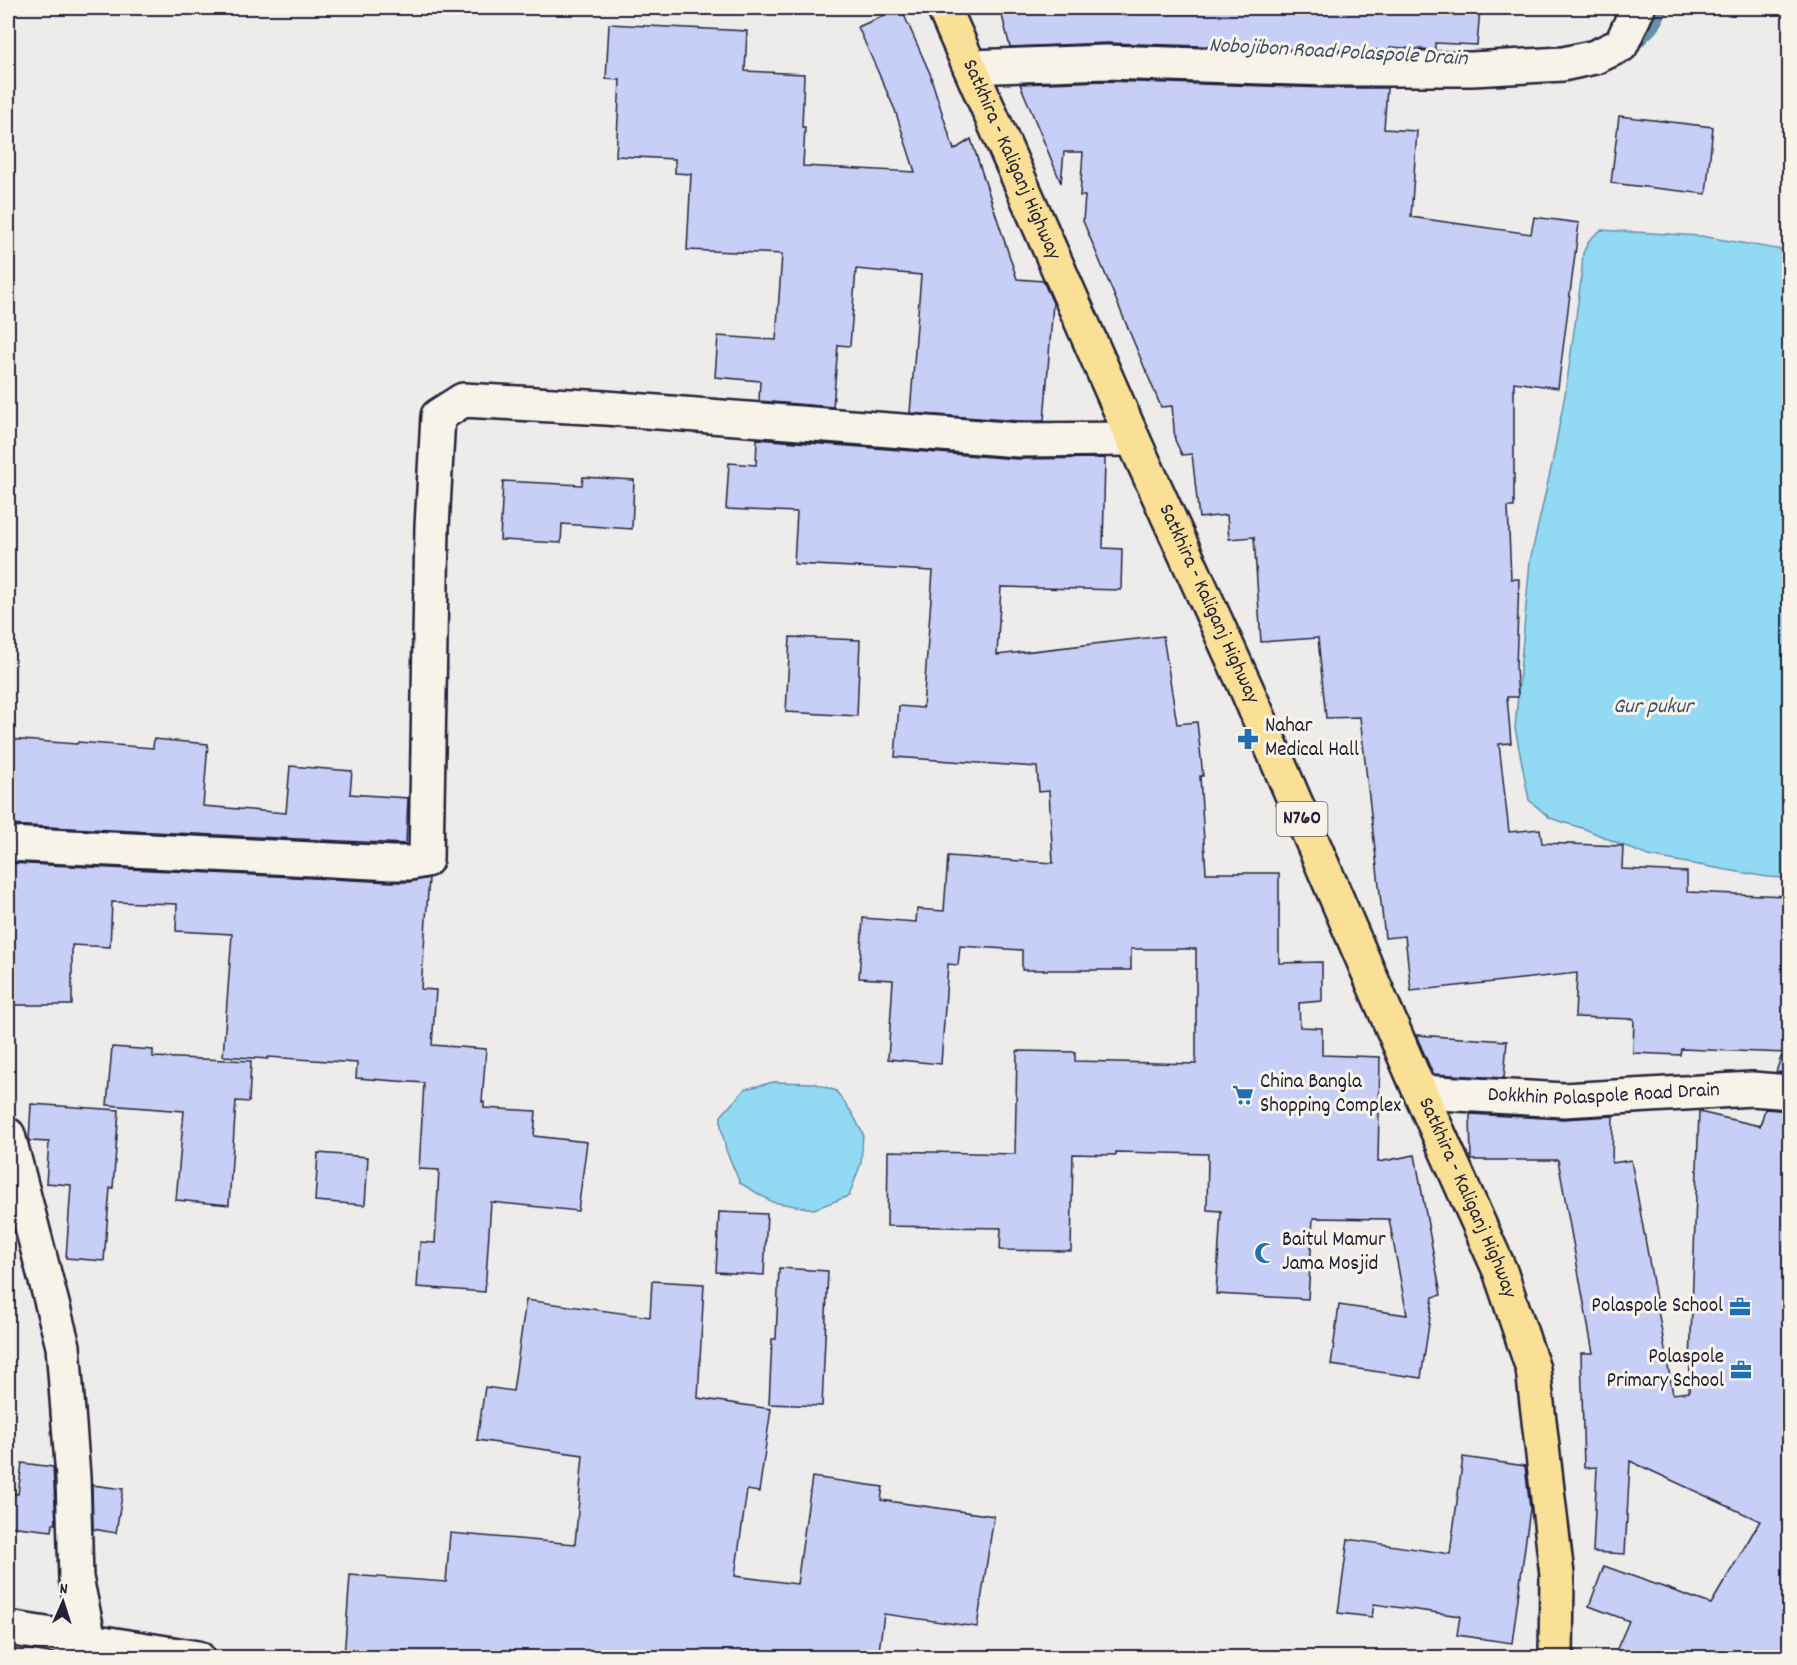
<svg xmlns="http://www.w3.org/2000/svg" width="1797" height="1665" font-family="Dekko,sans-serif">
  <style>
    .water { fill: #92d9f4; stroke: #6590aa; stroke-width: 1.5 }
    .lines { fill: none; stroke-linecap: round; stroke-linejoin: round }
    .stream { stroke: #6590aa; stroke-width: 12 }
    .building { fill: #c7cff7; stroke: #22223b; stroke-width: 1.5 }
    .minor-casing { stroke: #22223b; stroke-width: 38 }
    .highway-casing { stroke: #22223b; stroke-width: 38 }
    .minor { stroke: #f7f3e8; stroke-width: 33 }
    .highway { stroke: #fadf96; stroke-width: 33 }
    .labels { text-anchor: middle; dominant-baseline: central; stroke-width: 6; stroke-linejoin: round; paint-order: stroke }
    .shield { fill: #f7f3e8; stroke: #62616f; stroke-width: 1.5 }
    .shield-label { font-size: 20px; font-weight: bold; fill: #22223b }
    .street-label { font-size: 21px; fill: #22223b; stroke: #f7f3e8 }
    .poi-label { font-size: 21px; fill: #22223b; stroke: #f7f3e8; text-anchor: start }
    .water-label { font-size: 22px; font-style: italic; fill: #3e5069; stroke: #f7f3e8 }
  </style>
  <rect width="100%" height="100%" fill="#edeceb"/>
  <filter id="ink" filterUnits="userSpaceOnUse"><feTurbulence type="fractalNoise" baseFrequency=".0167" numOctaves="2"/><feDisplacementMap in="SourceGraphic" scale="12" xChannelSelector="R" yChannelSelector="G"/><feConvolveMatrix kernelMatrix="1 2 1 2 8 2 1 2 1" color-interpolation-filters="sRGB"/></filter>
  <g filter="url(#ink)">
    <g class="water">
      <polygon points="1601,230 1701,236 1789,251 1789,878 1767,877 1648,856 1585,829 1550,818 1529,800 1515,728 1530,561 1552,464 1566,389 1581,280 1583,253 1590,239"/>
      <polygon points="774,1082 814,1083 836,1091 852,1113 863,1134 861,1163 849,1196 814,1209 772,1202 740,1183 726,1150 721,1127 721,1116 745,1089"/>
    </g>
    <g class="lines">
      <polyline class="stream" points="1631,49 1655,25 1662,8"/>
    </g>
    <g class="building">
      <polygon points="901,8 932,78 931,78 954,150 971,139 1017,279 1043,281 1053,303 1044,421 1019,421 910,413 921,275 856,269 850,346 838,345 833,407 759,401 760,381 715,377 718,336 776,340 782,254 687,250 691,174 675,173 675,159 616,156 620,80 606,79 609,24 747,31 745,71 804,74 802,127 805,127 803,166 915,172 895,110 858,27"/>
      <polygon points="1000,8 1480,8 1477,45 1435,43 1435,50 1390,47 1390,50 1328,50 1107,43 1010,47"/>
      <polygon points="1106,81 1328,88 1387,88 1384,129 1417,131 1411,217 1531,234 1534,217 1579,223 1558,388 1514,382 1514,507 1508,507 1511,579 1519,579 1516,668 1518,697 1507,697 1511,743 1499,744 1509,832 1540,829 1542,843 1623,846 1622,869 1687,872 1687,892 1790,896 1790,1053 1681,1049 1680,1055 1633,1053 1634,1019 1575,1017 1577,973 1411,991 1405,936 1385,938 1360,717 1326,718 1318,638 1261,642 1254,537 1229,539 1227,515 1199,518 1192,454 1182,455 1175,440 1172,406 1161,407 1083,221 1085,196 1080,196 1083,152 1064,152 1061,183 1020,84"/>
      <polygon points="1619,116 1713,127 1706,194 1611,183"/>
      <polygon points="757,439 1017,459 1105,458 1103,548 1122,549 1121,590 1001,587 997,655 1163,636 1177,724 1197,722 1203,776 1200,776 1206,873 1279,873 1279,963 1322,962 1322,1001 1299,1003 1300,1027 1322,1028 1322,1055 1380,1057 1378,1162 1415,1155 1441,1295 1433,1297 1421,1378 1331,1365 1339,1305 1407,1315 1389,1219 1313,1218 1308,1299 1216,1294 1221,1211 1207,1210 1208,1154 1116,1152 1116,1155 1073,1154 1071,1251 1000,1250 1001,1228 887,1226 888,1151 1015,1154 1017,1051 1075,1052 1075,1061 1196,1064 1196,949 1131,949 1131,970 1022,970 1022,950 960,946 958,965 948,964 941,1064 888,1059 893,980 859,978 863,918 916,922 917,909 944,911 948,856 1053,863 1049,791 1039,792 1037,767 895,757 899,706 923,708 933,571 794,564 797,512 726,509 729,463 756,465"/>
      <polygon points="583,477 634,480 632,529 562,524 561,543 500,540 503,481 582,485"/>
      <polygon points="790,637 860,640 857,716 786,712"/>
      <polygon points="8,739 77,744 78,742 153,748 154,739 208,744 203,806 286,813 290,766 352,771 350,794 408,798 406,844 8,825"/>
      <polygon points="8,863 392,882 409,882 429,878 421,989 436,990 432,1045 486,1049 482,1102 484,1102 484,1108 536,1111 534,1136 587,1142 578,1211 491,1202 485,1292 417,1287 420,1242 435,1243 439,1170 419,1169 424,1083 356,1078 357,1063 268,1057 268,1059 223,1056 232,934 176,931 177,904 112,902 110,947 72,945 72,1005 8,1005"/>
      <polygon points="1416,1035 1507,1041 1504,1078 1433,1074"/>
      <polygon points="112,1047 153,1050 153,1057 251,1061 249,1102 236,1101 229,1205 176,1200 184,1111 107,1105"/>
      <polygon points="1781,1057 1790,1058 1790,1073 1776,1072"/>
      <polygon points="31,1104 119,1110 113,1188 110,1188 104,1261 66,1258 71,1185 46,1183 49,1142 29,1141"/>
      <polygon points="1765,1109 1790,1111 1790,1637 1780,1658 1613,1658 1629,1621 1589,1606 1604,1566 1711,1604 1760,1521 1630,1461 1625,1554 1593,1552 1597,1467 1584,1468 1581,1353 1593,1353 1558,1160 1471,1160 1470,1114 1563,1119 1613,1116 1612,1163 1631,1160 1673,1394 1689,1392 1699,1112 1760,1126"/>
      <polygon points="318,1153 368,1157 365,1205 315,1201"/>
      <polygon points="719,1212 767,1214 764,1275 716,1272"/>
      <polygon points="779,1268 828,1271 822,1406 769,1404 772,1339 776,1339"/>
      <polygon points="652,1281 704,1284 698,1398 771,1409 759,1492 747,1490 735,1576 797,1584 812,1477 883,1487 881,1500 994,1516 977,1627 884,1614 878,1658 344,1658 350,1575 446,1582 450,1533 575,1544 583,1455 477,1440 485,1387 513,1391 526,1300 650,1317"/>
      <polygon points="1463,1457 1525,1466 1530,1509 1512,1643 1457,1635 1460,1616 1374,1604 1372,1617 1338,1613 1348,1539 1450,1554"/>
      <polygon points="22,1463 53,1467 56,1524 53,1524 52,1531 8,1526 8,1492 18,1494"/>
      <polygon points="92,1485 123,1489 116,1533 93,1529"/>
    </g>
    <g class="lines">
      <defs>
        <g id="minor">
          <polyline points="970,67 1106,62 1328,69 1472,69 1563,64 1595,57 1621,45 1638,8"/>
          <polyline points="8,844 393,863 409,863 426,860 432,527 438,416 463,400 606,408 1018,440 1133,439"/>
          <path id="s1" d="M1420,1092L1564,1100L1752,1089L1790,1092"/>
          <polyline points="8,1135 63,1346 73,1477 76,1578 89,1640"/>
          <polyline points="8,1628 198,1658"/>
        </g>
        <g id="highway">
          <path id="s2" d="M944,8L1133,439L1247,690L1420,1092L1500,1271L1533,1369L1557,1575L1556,1658"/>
        </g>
      </defs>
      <use href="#minor" class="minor-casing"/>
      <use href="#highway" class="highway-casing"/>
      <use href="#minor" class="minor"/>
      <use href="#highway" class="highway"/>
    </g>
  </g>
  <defs>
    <symbol id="pharmacy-bare" viewBox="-9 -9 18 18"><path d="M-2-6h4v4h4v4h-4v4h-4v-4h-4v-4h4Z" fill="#1f6fb2" stroke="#f7f3e8" stroke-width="2.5" paint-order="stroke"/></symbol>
    <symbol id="supermarket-bare" viewBox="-9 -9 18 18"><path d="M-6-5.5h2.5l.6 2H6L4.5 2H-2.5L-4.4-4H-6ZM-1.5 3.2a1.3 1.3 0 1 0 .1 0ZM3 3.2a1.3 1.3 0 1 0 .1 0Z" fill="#1f6fb2" stroke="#f7f3e8" stroke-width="2.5" paint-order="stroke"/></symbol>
    <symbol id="mosque-bare" viewBox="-9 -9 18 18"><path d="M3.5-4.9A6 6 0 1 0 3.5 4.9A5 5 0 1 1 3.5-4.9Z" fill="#1f6fb2" stroke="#f7f3e8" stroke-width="2.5" paint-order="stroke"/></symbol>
    <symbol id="office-bare" viewBox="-9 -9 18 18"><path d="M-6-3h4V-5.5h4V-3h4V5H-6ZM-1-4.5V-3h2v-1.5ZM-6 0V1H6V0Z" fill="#1f6fb2" stroke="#f7f3e8" stroke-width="2.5" paint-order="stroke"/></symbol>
  </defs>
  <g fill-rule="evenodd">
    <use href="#pharmacy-bare" x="1233" y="724" width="30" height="30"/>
    <use href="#supermarket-bare" x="1228" y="1080" width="30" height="30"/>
    <use href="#mosque-bare" x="1250" y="1238" width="30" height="30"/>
    <use href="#office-bare" x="1725" y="1292" width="30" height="30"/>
    <use href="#office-bare" x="1726" y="1355" width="30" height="30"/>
  </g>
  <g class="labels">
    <rect class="shield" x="1276.5" y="802" width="51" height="34" rx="4.5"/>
    <g class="shield-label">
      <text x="1302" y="819">N760</text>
    </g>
    <g class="street-label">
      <text stroke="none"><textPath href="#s2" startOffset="166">Satkhira - Kaliganj Highway</textPath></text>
      <text stroke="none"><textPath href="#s2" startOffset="652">Satkhira - Kaliganj Highway</textPath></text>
      <text stroke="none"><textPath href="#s1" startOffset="184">Dokkhin Polaspole Road Drain</textPath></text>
      <text stroke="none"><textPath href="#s2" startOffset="1300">Satkhira - Kaliganj Highway</textPath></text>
    </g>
    <g class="poi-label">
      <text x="1265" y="727">Nahar<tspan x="1265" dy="24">Medical Hall</tspan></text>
      <text x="1260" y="1083">China Bangla<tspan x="1260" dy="24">Shopping Complex</tspan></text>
      <text x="1282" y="1241">Baitul Mamur<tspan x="1282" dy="24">Jama Mosjid</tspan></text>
      <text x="1723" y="1307" text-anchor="end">Polaspole School</text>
      <text x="1724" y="1358" text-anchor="end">Polaspole<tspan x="1724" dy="24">Primary School</tspan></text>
    </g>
    <g class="water-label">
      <text transform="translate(1338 53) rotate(3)">Nobojibon Road Polaspole Drain</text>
      <text x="1653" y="707">Gur pukur</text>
    </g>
  </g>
  <rect width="1797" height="1665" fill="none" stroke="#f7f3e8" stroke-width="30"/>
  <rect x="15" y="15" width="1767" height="1635" fill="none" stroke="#22223b" stroke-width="2" filter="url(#ink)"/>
  <g transform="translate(63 1602) rotate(3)" stroke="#f7f3e8" stroke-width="4.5" paint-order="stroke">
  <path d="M0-4.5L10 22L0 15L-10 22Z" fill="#22223b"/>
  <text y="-9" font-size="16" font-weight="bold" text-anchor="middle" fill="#22223b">N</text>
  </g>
</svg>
